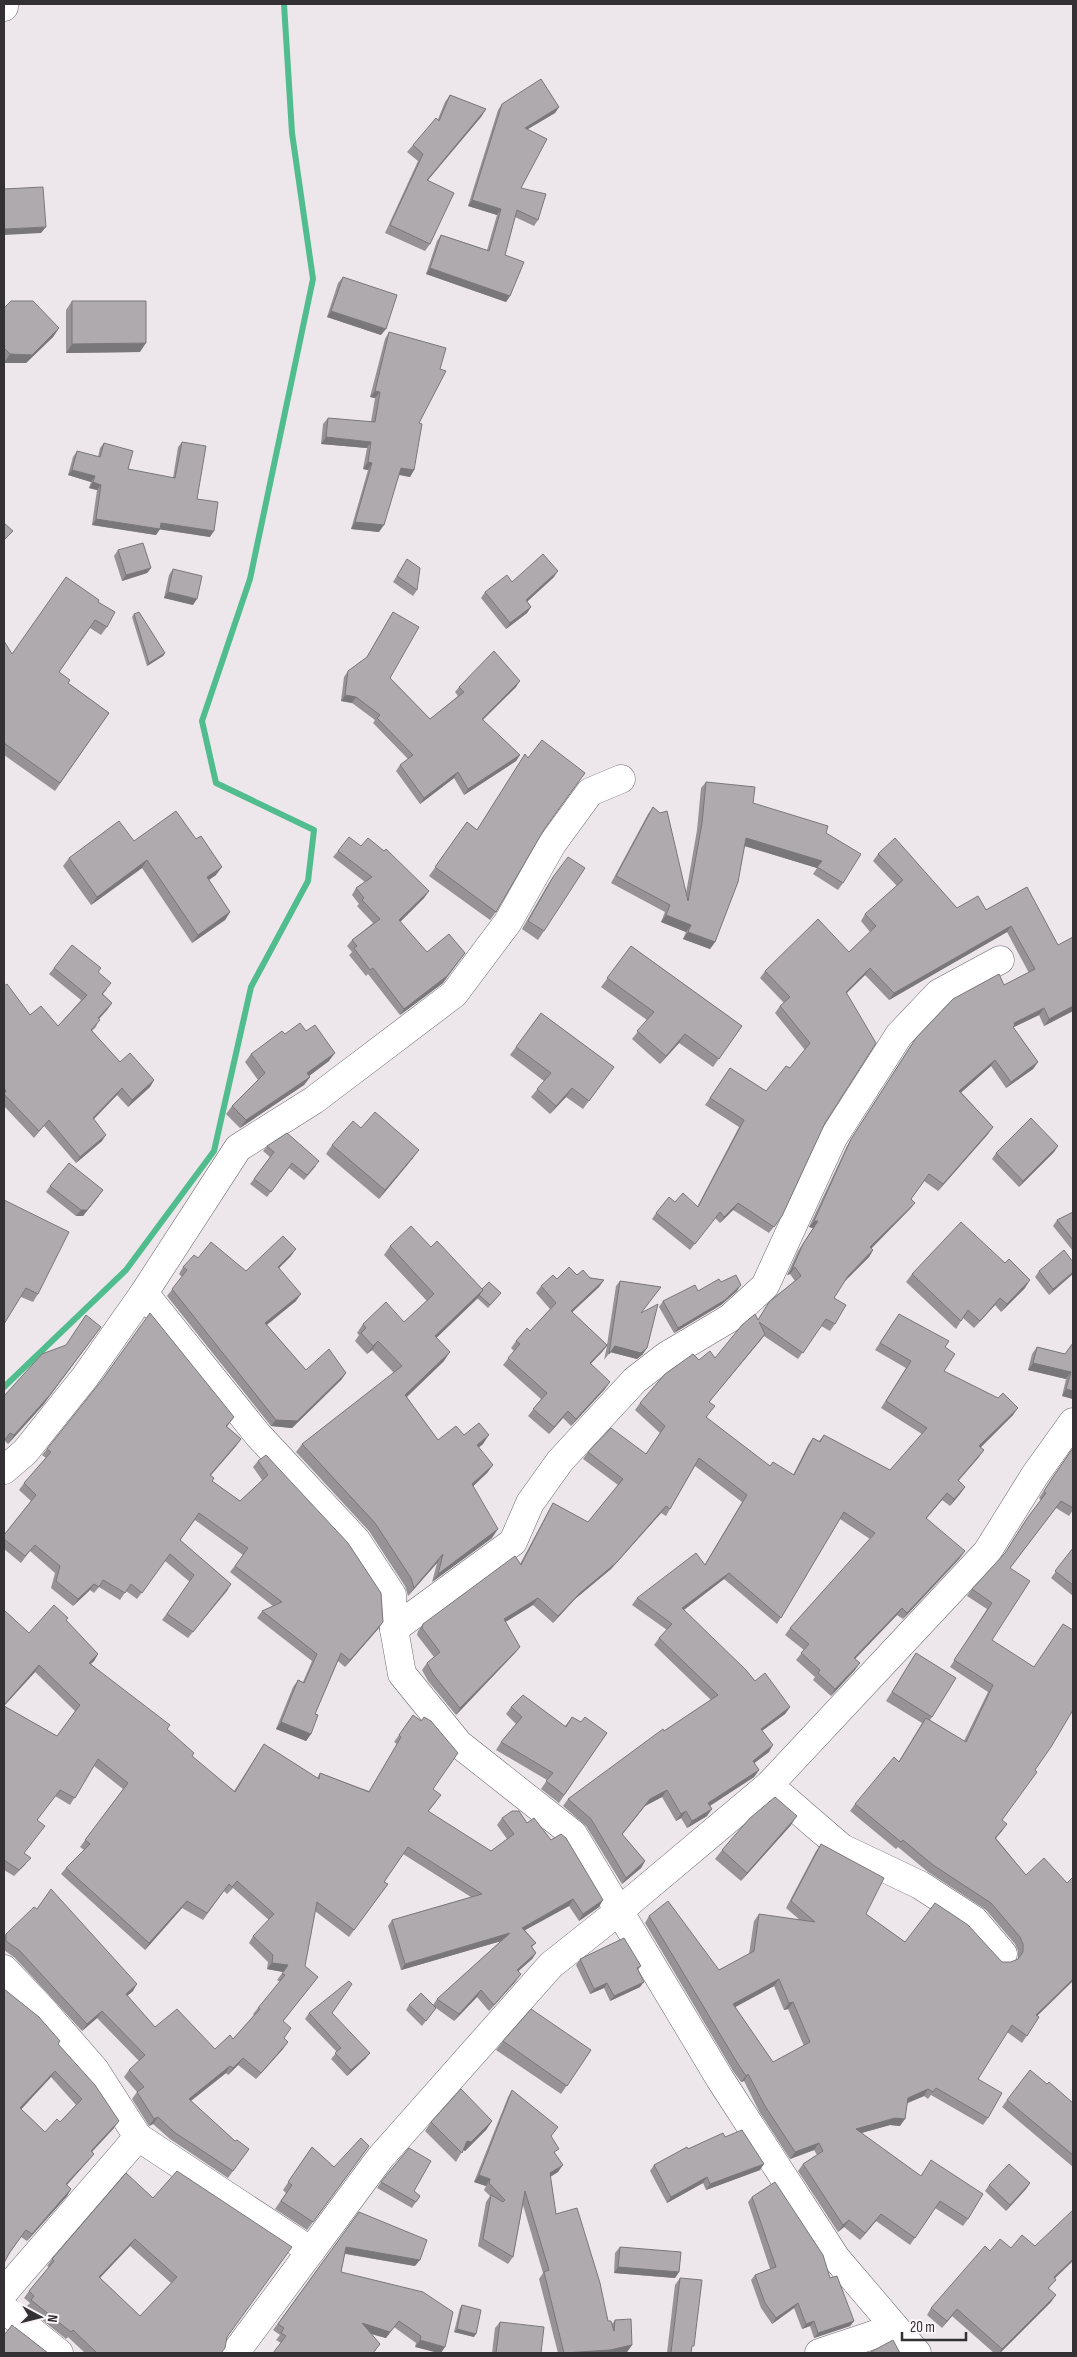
<svg xmlns="http://www.w3.org/2000/svg" width="1077" height="2357" font-family="'Sofia Sans Condensed',sans-serif">
  <style>
    .lines { fill: none; stroke-linecap: round; stroke-linejoin: round }
    .stream { stroke: #51bd8e; stroke-width: 6 }
    .minor-casing { stroke: #6d686c; stroke-width: 29 }
    .highway-casing { stroke: #6d686c; stroke-width: 29 }
    .minor { stroke: #fff; stroke-width: 28 }
    .highway { stroke: #fff; stroke-width: 28 }
    .wall { fill: #969296; fill-rule: evenodd }
    .shaded-wall { fill: #7a777a }
    .building { fill: #afaaae; stroke: #7a777a; fill-rule: evenodd }
  </style>
  <rect width="100%" height="100%" fill="#ede7ec"/>
  <g class="lines">
    <polyline class="stream" points="4,1387 126,1270 214,1151 251,987 308,881 314,830 216,783 202,721 250,579 313,279 292,133 284,4"/>
    <defs>
      <g id="minor">
        <polyline points="144,1293 258,1435 356,1540 392,1595 394,1629 402,1674 459,1744 573,1834 720,2079 836,2258 917,2353"/>
        <polyline points="4,1470 25,1452 85,1377 144,1293 238,1148 314,1100 454,994 508,922 552,844 590,792 621,779"/>
        <polyline points="394,1629 513,1542 530,1503 560,1461 635,1380 666,1356 730,1318 765,1286 833,1138 899,1035 939,993 1000,960"/>
        <polyline points="769,1785 842,1848 920,1885 974,1920 1003,1954"/>
        <polyline points="4,1969 42,2009 95,2070 138,2137 4,2292"/>
        <polyline points="138,2137 311,2251"/>
        <polyline points="4,2309 59,2353"/>
        <polyline points="235,2353 380,2158 551,1965 619,1911 769,1785 987,1552 1035,1475 1073,1422"/>
        <polyline points="819,2353 894,2328"/>
      </g>
      <polyline id="highway" points="4,7 4,4"/>
    </defs>
    <use href="#minor" class="minor-casing"/>
    <use href="#highway" class="highway-casing"/>
    <use href="#minor" class="minor"/>
    <use href="#highway" class="highway"/>
  </g>
  <g class="wall">
    <polygon points="450,95 486,109 481,117 428,180 430,244 425,251 385,233 418,161 407,152 413,145 438,119 445,102"/>
    <polygon points="502,104 559,107 555,113 528,129 521,188 538,220 534,226 515,217 505,255 510,296 506,302 426,274 437,241 441,235 487,250 497,215 468,206 498,110"/>
    <polygon points="343,277 381,335 327,317 338,283"/>
    <polygon points="72,301 140,352 66,353 66,310"/>
    <polygon points="4,308 59,328 53,337 26,363 4,363"/>
    <polygon points="389,332 419,423 414,470 410,477 399,475 379,532 351,529 368,470 363,469 367,448 321,444 323,424 328,418 371,422 375,398 370,397 385,339"/>
    <polygon points="182,442 197,499 210,537 160,529 156,535 92,525 97,490 89,488 91,482 68,475 73,457 77,451 98,457 100,448 104,443 128,469 173,478 178,447"/>
    <polygon points="118,550 151,568 147,573 122,581 114,556"/>
    <polygon points="407,559 417,590 413,596 393,582"/>
    <polygon points="173,569 193,605 164,598 169,575"/>
    <polygon points="554,577 527,602 531,607 527,613 506,629 481,598 485,592 512,582"/>
    <polygon points="98,602 107,627 101,635 90,628 59,672 68,683 109,713 55,791 4,755 4,641 12,654"/>
    <polygon points="393,612 390,678 430,719 458,696 455,692 459,687 516,687 483,720 520,755 516,761 464,795 454,778 420,804 396,771 400,765 408,759 373,723 375,720 352,703 341,701 344,677 348,671 366,658"/>
    <polygon points="134,614 165,653 163,656 147,666 132,617"/>
    <polygon points="525,754 543,830 496,912 490,920 429,876 467,822 477,830"/>
    <polygon points="706,782 753,803 826,833 843,883 838,890 813,874 817,868 745,846 715,942 710,949 683,939 686,932 661,922 665,912 611,883 648,814 653,807 686,893 697,830 701,788"/>
    <polygon points="134,841 216,875 209,880 230,912 225,920 192,943 142,868 91,905 63,866 69,858"/>
    <polygon points="361,846 429,891 424,898 400,922 443,983 400,1015 368,974 366,976 349,955 352,952 347,946 352,940 373,923 357,906 359,904 352,895 356,888 365,882 333,857 338,851"/>
    <polygon points="878,854 957,908 986,910 1027,887 1073,1011 1044,1026 1039,1015 1014,1027 1014,1028 1038,1062 1033,1069 1006,1088 991,1066 961,1092 993,1127 988,1134 938,1191 924,1181 911,1199 915,1203 910,1209 871,1248 873,1250 869,1257 844,1282 834,1298 835,1324 830,1331 821,1326 798,1359 764,1336 709,1402 707,1418 770,1466 793,1475 808,1445 813,1438 819,1441 824,1435 890,1470 922,1434 881,1408 906,1368 875,1350 894,1321 945,1347 944,1371 1013,1415 981,1447 979,1457 958,1481 965,1487 960,1494 950,1506 942,1500 926,1518 960,1558 903,1619 897,1615 855,1659 855,1670 831,1696 813,1680 815,1677 796,1660 804,1650 785,1635 790,1628 870,1539 840,1519 777,1624 724,1579 684,1610 755,1681 790,1707 785,1714 762,1731 769,1752 754,1763 759,1770 754,1777 710,1806 707,1816 687,1828 681,1818 676,1821 662,1797 645,1806 622,1835 645,1861 641,1868 622,1884 586,1826 563,1806 568,1799 664,1731 711,1700 654,1645 659,1638 667,1630 632,1605 637,1598 705,1564 742,1502 695,1466 670,1509 666,1516 661,1513 611,1569 575,1599 553,1623 533,1605 505,1622 520,1647 515,1653 456,1715 428,1681 422,1670 427,1663 434,1657 417,1635 418,1631 423,1624 520,1564 549,1510 553,1503 588,1522 618,1485 583,1459 588,1452 646,1454 660,1433 635,1410 640,1403 699,1360 715,1358 758,1320 769,1302 795,1281 790,1274 787,1275 798,1251 813,1228 809,1227 847,1146 911,1045 1004,985 1029,973 1007,932 889,1000 865,975 847,993 825,1123 782,1216 769,1233 733,1210 720,1223 715,1218 690,1250 652,1219 656,1213 675,1202 697,1207 739,1127 705,1105 730,1068 766,1091 790,1068 805,1050 775,1013 780,1006 784,1003 760,978 765,971 849,952 870,932 861,921 865,914 897,886 873,861"/>
    <polygon points="553,877 544,931 538,940 522,929 547,886"/>
    <polygon points="631,946 742,1026 713,1067 679,1043 660,1064 632,1039 647,1020 601,987"/>
    <polygon points="54,968 98,972 107,989 103,994 112,1003 107,1010 99,1019 96,1027 92,1031 120,1062 154,1080 150,1087 128,1107 117,1095 94,1119 102,1141 76,1163 44,1126 34,1138 4,1106 4,986 30,1015 58,1026 81,1000 49,974"/>
    <polygon points="541,1013 614,1067 583,1109 566,1097 550,1114 531,1097 544,1081 510,1055"/>
    <polygon points="306,1031 329,1061 309,1076 310,1077 304,1085 240,1128 226,1114 232,1106 258,1080 245,1062 251,1054 285,1034"/>
    <polygon points="332,1145 413,1158 379,1199 326,1154"/>
    <polygon points="267,1146 316,1166 304,1180 289,1168 267,1197 250,1184 270,1157 263,1151"/>
    <polygon points="1058,1146 1054,1152 1019,1187 992,1159 996,1153"/>
    <polygon points="50,1186 99,1196 83,1216 76,1216 46,1192"/>
    <polygon points="4,1200 38,1294 33,1302 21,1297"/>
    <polygon points="1073,1212 1073,1251 1053,1226 1057,1220"/>
    <polygon points="390,1246 431,1247 482,1289 501,1293 488,1308 477,1298 436,1338 444,1361 407,1397 438,1440 464,1435 483,1444 478,1448 493,1465 487,1473 473,1486 492,1538 432,1582 437,1563 408,1596 405,1586 369,1531 296,1452 302,1444 394,1373 372,1350 367,1354 355,1341 359,1335 357,1333 363,1324 404,1322 427,1301 384,1255"/>
    <polygon points="291,1256 279,1268 296,1301 267,1325 306,1370 346,1373 341,1380 292,1428 271,1426 167,1296 182,1277 179,1274 183,1267 198,1258 246,1271"/>
    <polygon points="1073,1262 1049,1295 1035,1277 1039,1271"/>
    <polygon points="912,1274 1025,1288 1001,1312 995,1305 974,1328 963,1318 956,1329 906,1282"/>
    <polygon points="577,1275 604,1280 599,1287 572,1312 607,1345 616,1286 620,1281 661,1287 641,1312 643,1354 637,1359 610,1352 604,1360 607,1346 602,1352 591,1363 605,1389 571,1426 563,1418 549,1434 528,1416 541,1399 503,1365 514,1351 511,1348 516,1341 530,1331 550,1309 536,1293 541,1286 557,1279"/>
    <polygon points="721,1282 737,1291 721,1305 674,1333 659,1307 663,1301 698,1291"/>
    <polygon points="95,1335 43,1405 8,1444 5,1441 4,1396"/>
    <polygon points="1073,1343 1073,1399 1062,1396 1066,1379 1028,1370 1032,1354 1037,1347 1065,1354"/>
    <polygon points="234,1417 227,1427 241,1439 236,1446 210,1476 212,1481 240,1501 262,1480 253,1467 258,1461 383,1622 378,1629 345,1667 338,1661 315,1714 311,1734 306,1741 276,1729 293,1687 298,1680 303,1682 312,1661 257,1618 262,1611 273,1606 230,1572 243,1555 195,1520 180,1540 231,1584 188,1638 162,1620 190,1582 165,1561 137,1599 126,1591 120,1600 99,1587 94,1593 90,1590 73,1606 51,1588 55,1573 30,1551 21,1563 4,1549 4,1535 31,1501 19,1490 24,1483 46,1458 42,1455 47,1449"/>
    <path d="M1073,1448V1510L1069,1516L1056,1508L1010,1568L992,1640L1035,1770L1002,1820V1831L996,1838L1026,1875L1038,2016L1039,2017L1022,2043L1007,2032L978,2079L988,2118L983,2125L931,2095L928,2099L924,2096L907,2103L900,2126L890,2125L861,2133L968,2219L963,2226L935,2208L910,2245L876,2221L860,2240L844,2227L838,2232L798,2171L803,2164L817,2155L814,2150L790,2159L760,2113L744,2081L741,2082L733,2071L645,1923L649,1916L719,1970L749,1954L754,1921L759,1914L800,1920L786,1908L816,1851L821,1844L866,1914L905,1942L1002,1962H1011L1018,1959V1951L1015,1944L986,1910L928,1872L898,1847L896,1849L850,1811L855,1804L899,1761L922,1723L886,1701L916,1653L932,1717L930,1720L964,1741L988,1692L950,1667L987,1609L967,1596L972,1589L1004,1555L1023,1524L1041,1500L1039,1498L1048,1484ZM774,1986L784,2010L788,2009L804,2046L773,2062L735,2007Z"/>
    <polygon points="1073,1548 1073,1596 1051,1578"/>
    <path d="M4,1610L29,1633L66,1621L98,1654L94,1661L91,1664L167,1729L192,1757L234,1791L264,1744L317,1778L320,1773L369,1791L397,1744L394,1742L413,1715L436,1802L428,1812L491,1851L507,1839L497,1825L502,1818L527,1823L599,1907L579,1921L569,1906L525,1930L536,1943L532,1947L536,1953L532,1959L518,1971L516,1981L489,2011L477,1997L454,2021L436,2008L422,2026L406,2010L409,2005H433L437,1999L501,1941L401,1970L388,1926L392,1920L471,1897L403,1854L384,1882L388,1884L349,1937L315,1911L305,1966L318,1977L283,2021L284,2038L283,2049L256,2079L238,2065L228,2075L226,2073L191,2101L235,2141L249,2149L228,2178L170,2139L153,2124L149,2126L132,2099L137,2092L124,2077L129,2070L139,2061L97,2018L82,2031L15,1958L4,1950V1937L6,1934L133,1991L127,1996L155,2027L215,2049L233,2039L254,2015L253,2014L258,2008L280,1982L277,1980L283,1972L267,1969L268,1962L249,1943L253,1936L269,1920L233,1888L227,1894L224,1891L203,1920L182,1908L145,1950L61,1874L66,1868L84,1850L80,1847L123,1789L94,1766L70,1805L55,1796L37,1820L24,1853L26,1864L14,1876L4,1870ZM35,1672L75,1711L57,1736L4,1706Z"/>
    <polygon points="511,1707 565,1726 572,1717 581,1722 607,1733 559,1803 541,1789 547,1780 496,1750 501,1742 516,1724 506,1714"/>
    <polygon points="791,1825 741,1881 715,1859 722,1850"/>
    <polygon points="580,1959 641,1966 638,1970 640,1987 610,2001 604,1988 590,1994 576,1965"/>
    <path d="M4,1989L58,2044L114,2128L92,2152L89,2160L67,2185L71,2189L67,2196L27,2241L21,2237L9,2254ZM51,2077L76,2105L60,2122L45,2132L21,2109Z"/>
    <polygon points="309,2013 332,2013 366,2058 347,2076 331,2059 337,2052 305,2019"/>
    <polygon points="503,2041 591,2050 561,2094 496,2050"/>
    <polygon points="512,2090 551,2136 555,2154 558,2172 550,2177 556,2214 608,2321 612,2324 615,2320 632,2345 627,2352 620,2353 558,2353 539,2279 543,2273 523,2205 513,2257 508,2264 478,2246 486,2202 490,2196 484,2190 486,2186 474,2182 508,2097"/>
    <polygon points="1007,2100 1073,2103 1073,2167 1002,2107"/>
    <polygon points="492,2121 486,2130 465,2151 463,2150 456,2162 425,2131 431,2122"/>
    <polygon points="725,2137 760,2170 706,2190 703,2183 667,2203 650,2171 654,2165 688,2149"/>
    <polygon points="369,2146 307,2230 275,2209 286,2193 283,2190 312,2147 334,2167"/>
    <path d="M126,2173L227,2337L221,2353H85L68,2337L66,2339L26,2307L30,2303L24,2298L29,2291L49,2267L47,2266L52,2259ZM130,2246L171,2283L140,2316L100,2278Z"/>
    <polygon points="381,2182 414,2191 420,2196 412,2208 377,2188"/>
    <polygon points="1030,2183 1026,2189 1006,2211 985,2191 989,2185"/>
    <polygon points="752,2197 830,2278 854,2321 850,2326 814,2338 810,2326 802,2329 794,2308 772,2324 761,2308 751,2280 755,2275 770,2269 748,2202"/>
    <polygon points="359,2212 415,2266 345,2254 341,2272 453,2312 415,2347 416,2343 394,2327 386,2338 371,2334 376,2351 281,2343 276,2340 280,2335 273,2330"/>
    <polygon points="620,2247 679,2272 675,2278 614,2273 615,2253"/>
    <polygon points="1011,2248 1056,2280 1049,2288 1051,2302 1000,2353 994,2353 952,2316 942,2328 927,2315 931,2308 990,2251"/>
    <polygon points="680,2278 691,2351 691,2353 667,2353 675,2285"/>
    <polygon points="462,2305 474,2337 454,2332 460,2308"/>
    <polygon points="500,2322 541,2353 492,2353 495,2328"/>
  </g>
  <g class="shaded-wall">
    <polygon points="559,107 555,113 521,133 525,128"/>
    <polygon points="486,109 481,117 422,187 427,180"/>
    <polygon points="472,200 501,209 497,215 468,206"/>
    <polygon points="46,227 41,233 4,235 4,229"/>
    <polygon points="430,268 510,296 506,302 426,274"/>
    <polygon points="331,311 386,329 381,335 327,317"/>
    <polygon points="59,328 53,337 26,363 4,363 10,354"/>
    <polygon points="146,343 140,352 66,353 72,344"/>
    <polygon points="375,391 380,392 375,398 370,397"/>
    <polygon points="326,437 371,442 367,448 321,444"/>
    <polygon points="368,462 372,463 368,470 363,469"/>
    <polygon points="401,468 414,470 410,477 396,474"/>
    <polygon points="72,470 95,476 91,482 68,475"/>
    <polygon points="93,482 101,485 97,490 89,488"/>
    <polygon points="96,519 160,529 156,535 92,525"/>
    <polygon points="355,522 384,525 379,532 351,529"/>
    <polygon points="161,523 214,531 210,537 157,529"/>
    <polygon points="151,568 147,573 122,581 126,575"/>
    <polygon points="558,571 554,577 522,606 526,600"/>
    <polygon points="168,592 197,599 193,605 164,598"/>
    <polygon points="531,607 527,613 506,629 510,623"/>
    <polygon points="165,653 163,656 147,666 149,663"/>
    <polygon points="520,681 516,687 478,724 482,719"/>
    <polygon points="345,695 356,697 352,703 341,701"/>
    <polygon points="520,755 516,761 464,795 468,789"/>
    <polygon points="458,772 454,778 420,804 424,798"/>
    <polygon points="746,838 822,861 817,868 741,845"/>
    <polygon points="147,860 142,868 91,905 97,897"/>
    <polygon points="222,867 216,875 201,885 207,877"/>
    <polygon points="429,891 424,898 395,927 399,920"/>
    <polygon points="230,912 225,920 192,943 198,935"/>
    <polygon points="666,915 691,925 686,932 661,922"/>
    <polygon points="1011,926 1007,932 889,1000 894,993"/>
    <polygon points="688,932 715,942 710,949 683,939"/>
    <polygon points="465,953 443,983 400,1015 404,1009"/>
    <polygon points="870,968 865,975 841,998 846,992"/>
    <polygon points="112,1003 107,1010 94,1024 98,1018"/>
    <polygon points="1073,1006 1073,1011 1044,1026 1049,1019"/>
    <polygon points="1044,1008 1039,1015 1014,1027 1011,1032 1014,1023"/>
    <polygon points="685,1034 679,1043 660,1064 666,1056"/>
    <polygon points="335,1053 329,1061 302,1081 307,1073"/>
    <polygon points="995,1060 991,1066 955,1098 959,1091"/>
    <polygon points="1038,1062 1033,1069 1006,1088 1011,1082"/>
    <polygon points="310,1077 304,1085 240,1128 246,1120"/>
    <polygon points="154,1080 150,1087 128,1107 132,1100"/>
    <polygon points="122,1088 117,1095 88,1125 93,1118"/>
    <polygon points="572,1088 566,1097 550,1114 556,1106"/>
    <polygon points="993,1127 988,1134 938,1191 943,1184"/>
    <polygon points="106,1135 102,1141 76,1163 80,1157"/>
    <polygon points="1058,1146 1054,1152 1019,1187 1023,1181"/>
    <polygon points="419,1150 413,1158 379,1199 385,1190"/>
    <polygon points="103,1190 83,1216 76,1216 81,1210"/>
    <polygon points="738,1203 733,1210 720,1223 724,1217"/>
    <polygon points="915,1203 910,1209 866,1254 870,1247"/>
    <polygon points="814,1221 818,1221 813,1228 809,1227"/>
    <polygon points="296,1249 291,1256 273,1274 278,1267"/>
    <polygon points="873,1250 869,1257 843,1283 848,1276"/>
    <polygon points="795,1267 790,1274 787,1275 792,1269"/>
    <polygon points="1073,1272 1073,1274 1049,1295 1053,1289"/>
    <polygon points="604,1280 599,1287 566,1318 571,1311"/>
    <polygon points="1030,1280 1025,1288 1001,1312 1007,1304"/>
    <polygon points="741,1285 737,1291 721,1305 674,1333 678,1328"/>
    <polygon points="483,1290 477,1299 429,1345 435,1336"/>
    <polygon points="301,1294 296,1301 260,1330 265,1323"/>
    <polygon points="1000,1298 995,1305 974,1328 980,1321"/>
    <polygon points="765,1334 760,1341 704,1408 709,1402"/>
    <polygon points="95,1335 43,1405 8,1444 14,1435"/>
    <polygon points="378,1341 372,1350 367,1354 373,1346"/>
    <polygon points="607,1345 602,1352 585,1370 590,1363"/>
    <polygon points="615,1346 647,1348 643,1354 637,1359 610,1352 604,1360"/>
    <polygon points="450,1352 444,1361 399,1404 405,1395"/>
    <polygon points="1033,1363 1071,1372 1066,1379 1028,1370"/>
    <polygon points="346,1373 341,1380 292,1428 271,1426 276,1420"/>
    <polygon points="610,1382 605,1389 571,1426 576,1419"/>
    <polygon points="1066,1389 1073,1391 1073,1399 1062,1396"/>
    <polygon points="1018,1408 1013,1415 975,1453 979,1446"/>
    <polygon points="568,1411 563,1418 549,1434 554,1427"/>
    <polygon points="489,1435 483,1444 471,1454 477,1445"/>
    <polygon points="241,1439 236,1446 205,1482 210,1475"/>
    <polygon points="984,1450 979,1457 953,1487 958,1480"/>
    <polygon points="493,1465 487,1473 466,1493 472,1484"/>
    <polygon points="965,1487 960,1494 950,1506 954,1499"/>
    <polygon points="947,1493 942,1500 921,1525 926,1518"/>
    <polygon points="666,1506 661,1513 611,1569 575,1599 553,1623 558,1616 580,1593"/>
    <polygon points="498,1529 492,1538 432,1582 438,1574"/>
    <polygon points="965,1551 960,1558 903,1619 907,1613"/>
    <polygon points="443,1554 437,1563 408,1596 414,1588"/>
    <polygon points="729,1573 724,1579 677,1615 682,1608"/>
    <polygon points="94,1584 90,1590 73,1606 78,1599"/>
    <polygon points="231,1584 227,1591 188,1638 193,1632"/>
    <polygon points="538,1598 533,1605 499,1626 504,1619"/>
    <polygon points="902,1608 897,1615 849,1665 854,1658"/>
    <polygon points="383,1622 378,1629 345,1667 350,1660"/>
    <polygon points="520,1647 515,1653 456,1715 460,1708"/>
    <polygon points="98,1654 94,1661 84,1669 89,1663"/>
    <polygon points="860,1663 855,1670 831,1696 835,1689"/>
    <polygon points="39,1665 35,1672 4,1706 4,1705"/>
    <polygon points="790,1707 785,1714 756,1735 761,1729"/>
    <polygon points="281,1722 311,1734 306,1741 276,1729"/>
    <polygon points="773,1745 769,1752 748,1768 753,1761"/>
    <polygon points="759,1770 754,1777 703,1810 708,1803"/>
    <polygon points="667,1790 662,1797 645,1806 617,1841 650,1799"/>
    <polygon points="712,1809 707,1816 687,1828 692,1821"/>
    <polygon points="686,1811 681,1818 676,1821 681,1814"/>
    <polygon points="797,1816 791,1825 741,1881 747,1873"/>
    <polygon points="1007,1824 1002,1831 990,1845 995,1838"/>
    <polygon points="645,1861 641,1868 622,1884 626,1878"/>
    <polygon points="573,1899 569,1906 518,1934 522,1928"/>
    <polygon points="603,1900 599,1907 579,1921 583,1914"/>
    <polygon points="187,1901 182,1908 145,1950 149,1943"/>
    <polygon points="510,1933 505,1940 401,1970 405,1964"/>
    <polygon points="536,1953 532,1959 512,1977 517,1970"/>
    <polygon points="272,1963 288,1965 283,1972 267,1969"/>
    <polygon points="521,1974 516,1981 489,2011 494,2005"/>
    <polygon points="779,1979 774,1986 728,2011 733,2004"/>
    <polygon points="1073,1979 1073,1981 1031,2022 1036,2015"/>
    <polygon points="644,1982 640,1987 610,2001 614,1996"/>
    <polygon points="607,1983 604,1988 590,1994 594,1989"/>
    <polygon points="137,1984 133,1991 121,2001 126,1994"/>
    <polygon points="481,1990 477,1997 454,2021 459,2014"/>
    <polygon points="793,2002 788,2009 784,2010 789,2003"/>
    <polygon points="102,2011 97,2018 82,2031 87,2024"/>
    <polygon points="288,2042 283,2049 256,2079 261,2073"/>
    <polygon points="370,2053 366,2058 347,2076 351,2070"/>
    <polygon points="243,2058 238,2065 228,2075 233,2068"/>
    <polygon points="230,2066 226,2073 184,2106 189,2099"/>
    <polygon points="55,2071 51,2077 16,2115 20,2108"/>
    <polygon points="748,2074 744,2081 741,2082 746,2076"/>
    <polygon points="928,2089 924,2096 903,2105 908,2098"/>
    <polygon points="158,2117 153,2124 149,2126 154,2119"/>
    <polygon points="895,2118 905,2119 900,2126 890,2125 851,2136 856,2129"/>
    <polygon points="119,2121 114,2128 86,2158 91,2151"/>
    <polygon points="492,2121 486,2130 465,2151 461,2149 467,2141"/>
    <polygon points="819,2143 814,2150 790,2159 795,2152"/>
    <polygon points="94,2154 89,2160 61,2191 66,2184"/>
    <polygon points="764,2164 760,2170 706,2190 710,2184"/>
    <polygon points="563,2165 558,2172 545,2180 550,2173"/>
    <polygon points="479,2175 490,2179 486,2186 474,2182"/>
    <polygon points="707,2177 703,2183 667,2203 671,2197"/>
    <polygon points="1030,2183 1026,2189 1006,2211 1010,2205"/>
    <polygon points="71,2189 67,2196 27,2241 32,2234"/>
    <polygon points="881,2214 876,2221 860,2240 865,2233"/>
    <polygon points="849,2220 844,2227 838,2232 843,2225"/>
    <polygon points="135,2239 130,2246 94,2284 99,2277"/>
    <polygon points="346,2247 420,2260 415,2266 342,2253"/>
    <polygon points="1073,2259 1073,2261 1049,2284 1054,2277"/>
    <polygon points="618,2267 679,2272 675,2278 614,2273"/>
    <polygon points="1056,2295 1051,2302 1000,2353 999,2353 1002,2349"/>
    <polygon points="798,2303 794,2308 772,2324 776,2318"/>
    <polygon points="957,2309 952,2316 942,2328 947,2321"/>
    <polygon points="399,2321 386,2338 357,2330 362,2323"/>
    <polygon points="814,2321 810,2326 802,2329 806,2324"/>
    <polygon points="854,2321 850,2326 814,2338 818,2333"/>
    <polygon points="457,2329 476,2334 474,2337 454,2332"/>
    <polygon points="420,2340 445,2347 441,2353 438,2353 415,2347"/>
    <polygon points="632,2345 627,2352 620,2353 564,2353"/>
  </g>
  <g class="building">
    <polygon points="541,79 559,107 525,128 547,139 521,188 546,194 538,220 517,210 505,255 524,262 510,296 430,268 441,235 489,251 501,209 472,200 502,104"/>
    <polygon points="450,95 486,109 427,180 454,193 430,244 390,225 423,154 413,145 436,118 439,121"/>
    <polygon points="43,187 46,227 4,229 4,189"/>
    <polygon points="343,277 397,295 386,329 331,311"/>
    <polygon points="11,301 33,301 59,328 32,355 10,354 4,348 4,308"/>
    <polygon points="72,301 146,301 146,343 72,344"/>
    <polygon points="389,332 446,348 440,369 446,371 419,423 422,424 414,470 401,468 384,525 355,522 372,463 368,462 371,442 326,437 328,418 375,422 380,392 375,391"/>
    <polygon points="182,442 206,446 197,499 218,502 214,531 161,523 160,529 96,519 101,485 93,482 95,476 72,470 77,451 100,457 104,443 133,451 128,469 175,478"/>
    <polygon points="4,523 13,531 4,540"/>
    <polygon points="143,543 151,568 126,575 118,550"/>
    <polygon points="543,554 558,571 526,600 531,607 510,623 485,592 507,575 512,582"/>
    <polygon points="407,559 420,568 417,590 397,576"/>
    <polygon points="173,569 202,576 197,599 168,592"/>
    <polygon points="66,577 99,600 98,602 115,612 107,627 95,620 59,672 70,680 68,683 109,713 60,783 4,743 4,641 12,654"/>
    <polygon points="139,612 165,653 149,663 134,614"/>
    <polygon points="393,612 419,627 390,678 430,719 464,692 459,687 494,651 520,681 482,719 520,755 468,789 458,772 424,798 400,765 413,755 377,718 380,715 356,697 345,695 348,671 367,657"/>
    <polygon points="542,740 585,773 545,828 496,912 435,867 467,822 477,830 525,754 528,758"/>
    <polygon points="706,782 755,787 753,803 828,826 826,833 861,854 843,883 817,867 822,861 746,838 738,882 715,942 688,932 691,925 666,915 670,905 616,876 653,807 660,813 667,811 688,901 702,823"/>
    <polygon points="176,811 196,839 201,836 222,867 207,877 230,912 198,935 147,860 97,897 69,858 119,821 134,841"/>
    <polygon points="349,837 361,846 368,838 384,851 386,849 429,891 399,920 427,952 449,934 465,953 447,976 404,1009 373,968 370,970 354,948 357,946 352,940 380,919 362,900 364,898 356,888 372,877 338,851"/>
    <polygon points="895,838 957,908 978,896 986,910 1027,887 1058,945 1073,937 1073,1006 1049,1019 1044,1008 1014,1023 1015,1025 1013,1027 1038,1062 1011,1082 995,1060 959,1091 993,1127 943,1184 929,1174 911,1199 915,1203 870,1247 873,1250 848,1276 834,1298 846,1305 835,1324 826,1319 803,1353 759,1322 765,1334 709,1402 715,1406 706,1417 770,1466 773,1462 794,1475 813,1438 820,1442 824,1435 890,1470 927,1428 886,1401 911,1361 880,1343 899,1314 949,1341 945,1347 955,1354 944,1371 998,1398 1003,1393 1018,1408 979,1446 984,1450 958,1480 965,1487 954,1499 947,1493 926,1518 965,1551 907,1613 902,1608 854,1658 860,1663 835,1689 818,1673 820,1670 801,1653 809,1644 790,1628 875,1533 844,1512 781,1618 729,1573 682,1608 746,1670 755,1681 765,1673 790,1707 761,1729 773,1745 753,1761 759,1770 708,1803 712,1809 692,1821 686,1811 681,1814 667,1790 650,1799 622,1834 645,1861 626,1878 591,1819 568,1799 663,1729 664,1731 718,1695 659,1638 672,1624 637,1598 696,1553 705,1565 747,1495 699,1458 670,1509 666,1506 616,1563 580,1593 558,1616 538,1598 504,1619 520,1647 460,1708 433,1674 427,1663 440,1652 422,1628 423,1624 515,1556 521,1565 553,1503 588,1522 623,1479 588,1452 611,1428 646,1454 665,1426 640,1403 665,1374 693,1354 699,1360 710,1351 715,1358 742,1325 755,1314 758,1320 769,1302 801,1276 795,1267 792,1269 803,1244 818,1221 814,1221 851,1139 916,1038 953,999 999,974 1004,985 1035,969 1011,926 894,993 870,968 846,992 876,1043 825,1123 782,1216 774,1227 738,1203 724,1217 720,1212 695,1244 656,1213 669,1197 675,1202 683,1193 698,1207 744,1120 710,1098 730,1068 766,1091 786,1066 790,1068 810,1043 780,1006 790,997 765,971 818,919 849,952 876,926 865,914 903,880 878,854"/>
    <polygon points="568,857 585,868 544,931 528,921 553,877"/>
    <polygon points="72,945 101,968 98,972 111,983 102,994 112,1003 98,1018 100,1020 91,1030 120,1062 130,1053 154,1080 132,1100 122,1088 93,1118 106,1135 80,1157 49,1120 39,1131 4,1094 6,1091 4,1088 4,986 7,984 30,1015 41,1006 58,1026 87,995 54,968"/>
    <polygon points="631,946 742,1026 719,1059 685,1034 666,1056 637,1031 654,1012 607,978"/>
    <polygon points="541,1013 614,1067 589,1101 572,1088 556,1106 537,1089 551,1073 516,1047"/>
    <polygon points="300,1023 306,1031 315,1025 335,1053 307,1073 310,1077 246,1120 232,1106 265,1073 251,1054 282,1031 285,1034"/>
    <polygon points="375,1112 419,1150 385,1190 332,1145 353,1121 361,1128"/>
    <polygon points="1031,1118 1058,1146 1023,1181 996,1153"/>
    <polygon points="287,1133 319,1161 307,1175 292,1163 271,1192 254,1179 274,1152 267,1146"/>
    <polygon points="69,1163 103,1190 87,1210 81,1210 50,1186"/>
    <polygon points="4,1200 69,1232 38,1294 26,1288 4,1324"/>
    <polygon points="1073,1212 1073,1240 1057,1220"/>
    <polygon points="961,1222 1005,1263 1009,1259 1030,1280 1007,1304 1000,1298 980,1321 968,1310 961,1321 912,1274"/>
    <polygon points="411,1226 431,1247 437,1241 483,1290 435,1336 450,1352 405,1395 438,1440 456,1426 464,1435 479,1423 489,1435 477,1445 493,1465 472,1484 498,1529 438,1574 443,1554 414,1588 411,1578 375,1523 302,1444 402,1366 378,1341 373,1346 361,1333 366,1328 363,1324 386,1302 404,1322 434,1294 390,1246"/>
    <polygon points="283,1236 296,1249 278,1267 301,1294 265,1323 306,1370 329,1349 346,1373 297,1421 276,1420 172,1289 187,1270 183,1267 194,1255 198,1258 211,1242 246,1271"/>
    <polygon points="1064,1250 1073,1262 1073,1272 1053,1289 1039,1271"/>
    <polygon points="569,1267 577,1275 583,1270 590,1278 604,1280 571,1311 607,1345 590,1363 610,1382 576,1419 568,1411 554,1427 533,1409 547,1393 508,1358 520,1344 516,1341 527,1328 530,1331 556,1303 541,1286 553,1275 557,1279"/>
    <polygon points="736,1275 741,1285 725,1300 678,1328 663,1301 695,1285 698,1291 719,1279 721,1282"/>
    <polygon points="620,1281 661,1287 641,1313 658,1304 647,1348 641,1353 615,1346 609,1354"/>
    <polygon points="489,1282 501,1293 490,1305 479,1295 483,1290 482,1289"/>
    <polygon points="150,1313 234,1417 226,1426 241,1439 210,1475 214,1478 212,1481 240,1501 268,1475 258,1461 266,1455 348,1543 381,1593 383,1622 350,1660 341,1653 315,1714 318,1715 311,1734 281,1722 298,1680 304,1683 317,1654 262,1611 282,1602 235,1566 248,1548 199,1513 180,1540 231,1584 193,1632 167,1614 194,1575 170,1554 142,1593 131,1584 125,1593 103,1580 99,1587 94,1584 78,1599 56,1581 60,1566 35,1545 25,1556 4,1539 4,1535 36,1495 24,1483 51,1452 47,1449 102,1380"/>
    <polygon points="86,1315 101,1327 49,1396 14,1435 10,1433 4,1441 4,1396 42,1354 66,1345"/>
    <polygon points="1073,1343 1073,1391 1066,1389 1071,1372 1033,1363 1037,1347 1065,1354"/>
    <path d="M1073,1448V1508L1061,1501L1010,1568L1030,1581L992,1640L1034,1667L1063,1624L1073,1630V1710L1051,1747L1035,1770L1037,1772L1002,1820L1007,1824L995,1838L1026,1875L1044,1858L1067,1883L1073,1877V1979L1036,2015L1039,2017L1027,2036L1012,2025L978,2079L1002,2093L988,2118L936,2088L933,2092L928,2089L908,2098L905,2119L895,2118L856,2129L921,2176L931,2160L983,2194L968,2219L940,2201L915,2238L881,2214L865,2233L849,2220L843,2225L803,2164L823,2151L819,2143L795,2152L765,2106L748,2074L746,2076L738,2064L649,1916L668,1901L719,1970L754,1951L759,1914L815,1922L791,1901L821,1844L884,1878L866,1914L905,1942L935,1903L968,1925L1002,1962H1011L1018,1959L1023,1952V1944L1020,1937L991,1903L933,1865L903,1840L901,1842L855,1804L894,1757L899,1762L926,1718L966,1742L993,1685L954,1660L992,1603L972,1589L1005,1553L1028,1517L1046,1493L1044,1491L1053,1477ZM779,1979L789,2003L793,2002L810,2042L773,2062L733,2004Z"/>
    <polygon points="1073,1548 1073,1585 1055,1571"/>
    <polygon points="54,1605 68,1618 66,1620 98,1654 89,1663 170,1725 167,1729 194,1753 192,1756 235,1792 264,1744 319,1779 320,1773 369,1792 401,1737 399,1735 413,1715 421,1721 424,1717 431,1721 458,1753 433,1789 441,1795 428,1811 491,1851 514,1834 502,1818 512,1811 519,1811 527,1823 534,1818 551,1840 561,1834 566,1838 603,1900 583,1914 573,1899 522,1928 536,1943 531,1946 536,1953 517,1970 521,1974 494,2005 481,1990 459,2014 437,1999 510,1933 405,1964 392,1920 482,1894 408,1847 384,1882 388,1884 354,1930 317,1902 305,1966 318,1977 283,2021 291,2028 284,2038 288,2042 261,2073 243,2058 233,2068 230,2066 189,2099 235,2141 237,2140 249,2149 233,2171 174,2132 158,2117 154,2119 137,2092 144,2087 129,2070 145,2055 102,2011 87,2024 20,1951 6,1941 6,1934 34,1907 37,1909 51,1889 137,1984 126,1994 155,2027 177,2009 215,2049 230,2035 233,2039 260,2009 258,2008 285,1975 282,1974 288,1965 272,1963 273,1955 253,1936 274,1914 237,1881 232,1887 229,1884 207,1913 187,1901 149,1943 66,1868 90,1844 85,1840 128,1783 98,1759 75,1798 60,1790 37,1820 45,1826 24,1853 31,1858 19,1870 4,1860 4,1706 57,1736 80,1705 39,1665 4,1705 4,1610 29,1633"/>
    <polygon points="916,1653 956,1678 932,1717 892,1692"/>
    <polygon points="523,1695 566,1727 572,1717 581,1722 585,1717 607,1733 564,1795 546,1781 553,1773 501,1742 522,1717 511,1707"/>
    <polygon points="775,1797 797,1816 747,1873 722,1850 750,1818"/>
    <polygon points="624,1938 641,1966 637,1968 644,1982 614,1996 607,1983 594,1989 580,1959"/>
    <polygon points="349,1981 352,1984 332,2013 370,2053 351,2070 335,2053 341,2048 309,2013"/>
    <path d="M4,1989L39,2017L60,2041L58,2044L95,2085L119,2121L91,2151L94,2154L66,2184L71,2189L32,2234L26,2230L10,2252L4,2263ZM55,2071L82,2099L60,2122L57,2119L45,2132L20,2108Z"/>
    <polygon points="421,1993 436,2008 426,2021 409,2005"/>
    <polygon points="531,2009 591,2050 567,2086 503,2041"/>
    <polygon points="1030,2070 1047,2084 1049,2082 1073,2103 1073,2155 1007,2100"/>
    <polygon points="461,2089 492,2121 471,2142 467,2141 462,2153 431,2122"/>
    <polygon points="512,2090 558,2127 551,2136 559,2149 554,2152 563,2165 550,2173 556,2214 577,2208 600,2283 608,2321 611,2321 614,2331 615,2320 631,2319 632,2345 610,2350 564,2353 544,2272 549,2270 525,2191 513,2257 483,2239 491,2195 503,2202 505,2200 489,2183 490,2179 479,2175"/>
    <polygon points="742,2130 764,2164 710,2184 707,2177 671,2197 654,2165 687,2147 688,2149 723,2133 725,2137"/>
    <polygon points="361,2138 369,2146 313,2222 281,2201 292,2185 288,2182 312,2147 334,2167"/>
    <polygon points="409,2148 431,2161 414,2191 420,2196 416,2202 381,2182"/>
    <polygon points="1009,2164 1030,2183 1010,2205 989,2185"/>
    <path d="M177,2171L292,2247L227,2337L225,2348L221,2353H97L73,2330L71,2332L31,2300L34,2296L29,2291L54,2261L52,2259L126,2173L153,2198ZM135,2239L177,2277L140,2316L99,2277Z"/>
    <polygon points="775,2182 823,2255 830,2278 837,2276 854,2321 818,2333 814,2321 806,2324 798,2303 776,2318 765,2303 755,2275 776,2267 752,2197"/>
    <polygon points="1073,2210 1073,2259 1054,2277 1056,2280 1048,2288 1056,2295 1002,2349 957,2309 947,2321 931,2308 985,2246 990,2251 1000,2239 1011,2248 1022,2235 1035,2246"/>
    <polygon points="359,2212 427,2240 420,2260 346,2247 341,2272 423,2292 453,2312 445,2347 420,2340 421,2336 399,2321 390,2332 362,2323 380,2344 373,2353 273,2353 286,2336 281,2333 284,2328 278,2324"/>
    <polygon points="620,2247 681,2252 679,2272 618,2267"/>
    <polygon points="680,2278 702,2280 694,2346 692,2346 691,2353 671,2353"/>
    <polygon points="462,2305 481,2310 476,2334 457,2329"/>
    <polygon points="500,2322 544,2327 541,2353 496,2353"/>
    <polygon points="12,2325 48,2353 4,2353 4,2334 5,2334"/>
    <polygon points="893,2340 900,2353 869,2353"/>
  </g>
  <rect width="1077" height="2357" fill="none" stroke="#333133" stroke-width="10"/>
  <g transform="translate(40 2317) rotate(97)" stroke="#faf5f9" stroke-width="4" paint-order="stroke">
  <path d="M0-4L9 19L0 12L-9 19Z" fill="#333133"/>
  <text y="-8" font-size="14" font-weight="bold" text-anchor="middle" fill="#333133">N</text>
  </g>
  <path d="M902 2332v8h64v-8" fill="none" stroke="#333133" stroke-width="2.5"/>
  <text x="910" y="2332" font-size="15" fill="#333133" stroke="#faf5f9" stroke-width="4" paint-order="stroke">20 m</text>
</svg>
